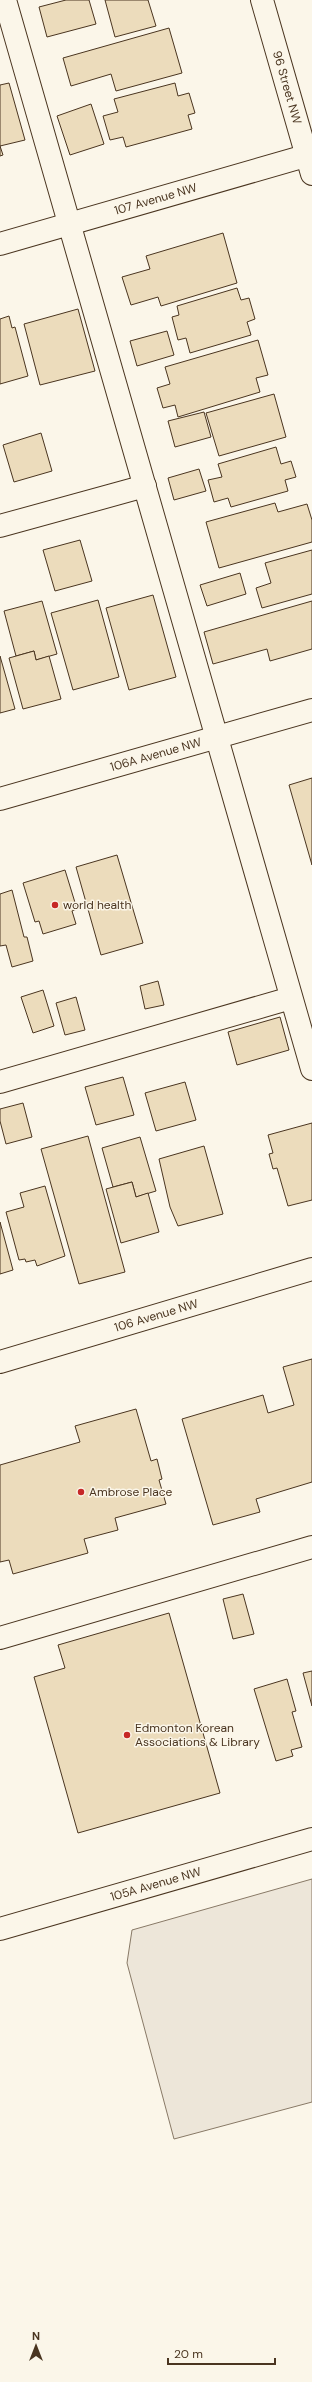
<svg xmlns="http://www.w3.org/2000/svg" width="312" height="2382" font-family="'DM Sans',sans-serif">
  <style>
    .green { fill: #ede6d9; stroke: #887966 }
    .building { fill: #ecdcbc; stroke: #4a3520 }
    .lines { fill: none; stroke-linecap: round; stroke-linejoin: round }
    .minor-casing { stroke: #4a3520; stroke-width: 24 }
    .minor { stroke: #fbf6e9; stroke-width: 22 }
    .poi-dot { fill: #c62828; stroke: #fbf6e9; stroke-width: 1.5 }
    .labels { text-anchor: middle; dominant-baseline: central; stroke-width: 3; stroke-linejoin: round; paint-order: stroke }
    .street-label { font-size: 12px; fill: #4a3520; stroke: #fbf6e9 }
    .poi-label { font-size: 12px; fill: #4a3520; stroke: #fbf6e9; text-anchor: start }
  </style>
  <rect width="100%" height="100%" fill="#fbf6e9"/>
  <polygon class="green" points="312,1879 312,2102 174,2139 127,1963 132,1930"/>
  <g class="building">
    <polygon points="66,0 89,0 96,24 47,37 39,7"/>
    <polygon points="105,0 148,0 156,26 115,37"/>
    <polygon points="169,28 182,73 116,91 111,74 71,86 63,58"/>
    <polygon points="9,83 25,140 0,146 3,155 0,156 0,85"/>
    <polygon points="175,83 178,96 189,93 195,113 188,115 192,129 126,147 123,137 110,140 103,116 118,112 114,99"/>
    <polygon points="91,104 104,144 70,155 57,116"/>
    <polygon points="223,233 237,283 161,306 158,297 131,305 122,277 150,269 146,256"/>
    <polygon points="237,288 241,300 249,298 255,319 247,322 251,335 190,353 186,338 178,340 172,317 179,315 177,306"/>
    <polygon points="78,309 95,371 40,385 24,324"/>
    <polygon points="9,316 12,328 15,327 28,376 0,384 0,319"/>
    <polygon points="167,331 174,355 137,366 130,341"/>
    <polygon points="258,340 268,375 256,378 260,392 178,417 175,405 163,408 157,388 170,384 165,367"/>
    <polygon points="274,394 286,437 219,456 206,413"/>
    <polygon points="204,412 211,437 175,447 168,421"/>
    <polygon points="41,433 52,471 14,482 3,445"/>
    <polygon points="276,447 281,464 291,461 296,477 285,480 288,491 231,507 228,498 214,502 208,480 222,477 218,464"/>
    <polygon points="199,469 206,491 174,500 168,478"/>
    <polygon points="275,503 278,512 307,504 312,520 312,542 219,568 206,522"/>
    <polygon points="80,540 92,581 55,591 43,550"/>
    <polygon points="312,550 312,594 262,608 256,588 271,583 265,563"/>
    <polygon points="240,573 246,594 207,606 200,585"/>
    <polygon points="153,595 176,677 129,690 106,608"/>
    <polygon points="98,600 119,677 73,690 51,613"/>
    <polygon points="42,601 57,654 36,660 34,651 16,656 4,611"/>
    <polygon points="312,601 312,649 270,661 267,649 213,664 204,632"/>
    <polygon points="34,651 36,660 49,656 61,699 23,709 9,658"/>
    <polygon points="0,656 15,709 0,713"/>
    <polygon points="312,778 312,865 289,785"/>
    <polygon points="117,855 143,943 101,955 76,867"/>
    <polygon points="65,870 77,909 72,911 76,924 43,934 39,921 35,922 23,883"/>
    <polygon points="12,890 24,937 27,937 33,961 12,967 6,945 0,946 0,894"/>
    <polygon points="158,981 164,1005 145,1009 140,986"/>
    <polygon points="43,990 54,1026 33,1033 21,997"/>
    <polygon points="76,997 85,1030 65,1035 56,1003"/>
    <polygon points="280,1017 289,1050 237,1065 228,1032"/>
    <polygon points="123,1077 134,1115 96,1125 85,1087"/>
    <polygon points="185,1082 196,1120 156,1131 145,1093"/>
    <polygon points="23,1103 32,1137 6,1144 0,1121 0,1109"/>
    <polygon points="312,1123 312,1200 288,1206 277,1168 273,1169 269,1154 273,1153 268,1135"/>
    <polygon points="88,1136 125,1272 79,1284 41,1149"/>
    <polygon points="140,1137 156,1191 136,1197 132,1182 113,1187 102,1148"/>
    <polygon points="204,1146 223,1214 178,1226 170,1207 159,1159"/>
    <polygon points="132,1182 136,1197 148,1193 159,1232 121,1243 106,1189"/>
    <polygon points="45,1186 65,1256 37,1266 35,1260 26,1262 25,1259 19,1260 6,1212 24,1207 20,1193"/>
    <polygon points="0,1222 13,1270 0,1274"/>
    <polygon points="312,1359 312,1482 256,1499 260,1512 213,1525 182,1419 263,1395 268,1413 294,1405 283,1367"/>
    <polygon points="136,1409 151,1461 157,1459 162,1479 159,1480 166,1504 115,1518 118,1530 84,1539 88,1553 13,1574 9,1560 0,1562 0,1465 80,1442 75,1426"/>
    <polygon points="243,1594 254,1634 233,1639 223,1599"/>
    <polygon points="169,1613 220,1793 78,1833 34,1677 65,1668 58,1645"/>
    <polygon points="312,1671 312,1706 303,1673"/>
    <polygon points="287,1679 296,1711 292,1712 302,1747 291,1750 293,1756 276,1761 254,1689"/>
  </g>
  <g class="lines">
    <defs>
      <g id="minor">
        <polyline points="5,0 312,1069"/>
        <path id="s1" d="M262,0L312,174"/>
        <path id="s2" d="M0,244L312,154"/>
        <polyline points="0,526 145,486"/>
        <path id="s3" d="M0,799L312,710"/>
        <polyline points="0,1082 291,998"/>
        <path id="s4" d="M0,1362L312,1269"/>
        <polyline points="0,1638 312,1547"/>
        <path id="s5" d="M0,1929L312,1839"/>
      </g>
    </defs>
    <use href="#minor" class="minor-casing"/>
    <use href="#minor" class="minor"/>
  </g>
  <g class="poi-dot">
    <circle cx="55" cy="905" r="4"/>
    <circle cx="81" cy="1492" r="4"/>
    <circle cx="127" cy="1735" r="4"/>
  </g>
  <g class="labels">
    <g class="street-label">
      <text stroke="none"><textPath href="#s1" startOffset="91">96 Street NW</textPath></text>
      <text stroke="none"><textPath href="#s2" startOffset="162">107 Avenue NW</textPath></text>
      <text stroke="none"><textPath href="#s3" startOffset="162">106A Avenue NW</textPath></text>
      <text stroke="none"><textPath href="#s4" startOffset="163">106 Avenue NW</textPath></text>
      <text stroke="none"><textPath href="#s5" startOffset="162">105A Avenue NW</textPath></text>
    </g>
    <g class="poi-label">
      <text x="63" y="905">world health</text>
      <text x="89" y="1492">Ambrose Place</text>
      <text x="135" y="1728">Edmonton Korean<tspan x="135" dy="14">Associations &amp; Library</tspan></text>
    </g>
  </g>
  <g transform="translate(36 2346)" stroke="#fbf6e9" stroke-width="3" paint-order="stroke">
  <path d="M0-3L7 15L0 10L-7 15Z" fill="#4a3520"/>
  <text y="-6" font-size="11" font-weight="bold" text-anchor="middle" fill="#4a3520">N</text>
  </g>
  <path d="M168 2358v6h107v-6" fill="none" stroke="#4a3520" stroke-width="2"/>
  <text x="174" y="2358" font-size="12" fill="#4a3520" stroke="#fbf6e9" stroke-width="3" paint-order="stroke">20 m</text>
</svg>
